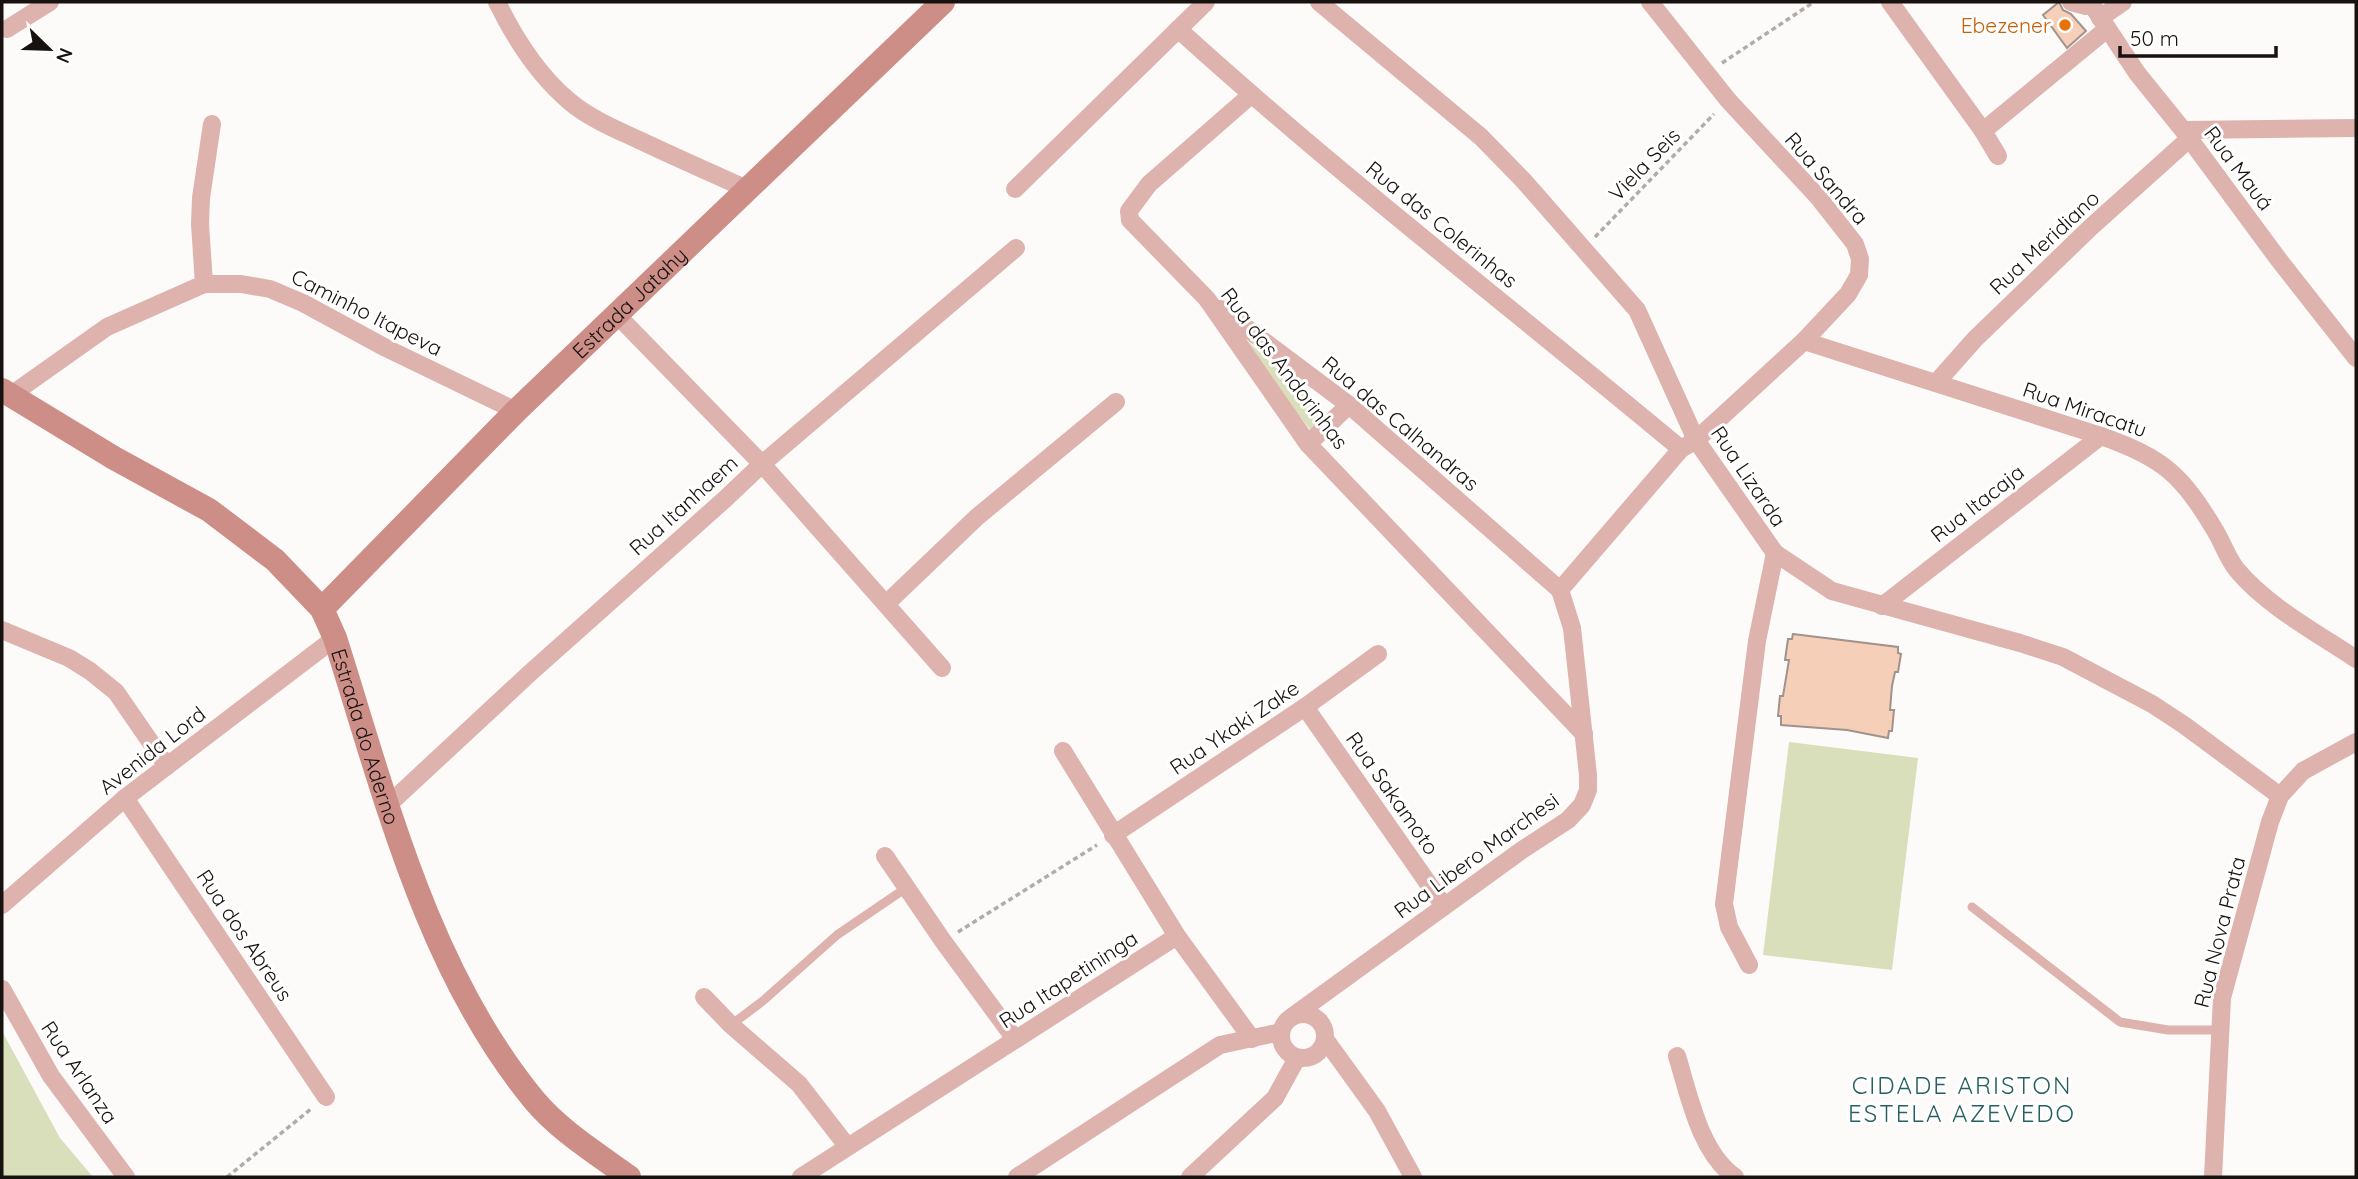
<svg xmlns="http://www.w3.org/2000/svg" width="2358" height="1179" font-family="Quicksand,sans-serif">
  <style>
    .green { fill: #d9debb }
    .building { fill: #f6cfb9; stroke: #a0938c; stroke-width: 2 }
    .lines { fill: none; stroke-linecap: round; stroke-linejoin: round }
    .path { stroke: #afacaa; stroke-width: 3.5; stroke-dasharray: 5 3.5; stroke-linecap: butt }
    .lane { stroke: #deb2ad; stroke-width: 9 }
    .street { stroke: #deb2ad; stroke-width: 18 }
    .secondary { stroke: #cc8e86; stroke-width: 24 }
    .food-dot { fill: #e8710a; stroke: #fff; stroke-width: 2.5 }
    .labels { text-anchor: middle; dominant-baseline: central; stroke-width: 6; stroke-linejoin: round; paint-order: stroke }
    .food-label { font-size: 21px; fill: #c56008; stroke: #fff; text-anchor: end }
    .street-label { font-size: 21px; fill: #17120f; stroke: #fff }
    .quarter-label { font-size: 24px; letter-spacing: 2px; fill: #266060; stroke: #fff }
  </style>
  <rect width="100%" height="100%" fill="#fdfbf9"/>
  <g class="green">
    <polygon points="1213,308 1327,416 1312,432"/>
    <polygon points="1789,742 1918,758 1892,970 1763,955"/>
    <polygon points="2,1031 60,1138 93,1177 2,1177"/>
  </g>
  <g class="building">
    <polygon points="2059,2 2063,10 2071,14 2086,31 2067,48 2043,15"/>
    <polygon points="1793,634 1898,647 1898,653 1901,654 1898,672 1895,672 1892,686 1890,710 1894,710 1892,731 1889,731 1888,738 1847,730 1781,725 1781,716 1778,716 1780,696 1783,696 1789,660 1785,660 1788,639 1792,639"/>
  </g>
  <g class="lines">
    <g class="path">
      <polyline points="1722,63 1814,2"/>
      <polyline points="1595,237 1714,114"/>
      <polyline points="958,932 1097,845"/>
      <polyline points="227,1177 311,1109"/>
    </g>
    <g class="lane">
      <polyline points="1972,907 2120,1022 2168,1030 2219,1030"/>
      <polyline points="731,1025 764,1000 837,935 906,888"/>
    </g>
    <g class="street">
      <path d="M497,2C515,39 537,74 569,101C589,118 615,129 639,140C675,157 711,173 747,189"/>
      <polyline points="1319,2 1481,137 1523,180 1637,310 1696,440 1775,553 1832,591 2020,643 2063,657 2152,704 2184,725 2280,796"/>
      <polyline points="1890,2 1983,131 1998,156"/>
      <polyline points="2071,2 2086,6 2090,2"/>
      <polyline points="2090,2 2137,73 2183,130 2279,260 2356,358"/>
      <polyline points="2100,18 2123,2"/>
      <polyline points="7,29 50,2"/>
      <path d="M1178,29C1340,176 1513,309 1681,449"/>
      <polyline points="1251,95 1149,184 1129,211 1130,220 1207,299 1308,444 1584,734"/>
      <polyline points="2183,130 2356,128"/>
      <polyline points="1983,131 2107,29"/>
      <polyline points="1015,189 1206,2"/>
      <polyline points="204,284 200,224 201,198 212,124"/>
      <polyline points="1221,309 1349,405 1560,590"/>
      <polyline points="617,315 762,464 942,668"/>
      <path d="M1804,341L2101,436C2164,458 2182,475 2216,532C2223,544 2228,559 2237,570C2267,606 2317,633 2356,659"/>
      <polyline points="1936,383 1975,339 2091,227 2189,139"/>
      <polyline points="11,395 107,327 204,284 241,284 270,289 303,303 386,348 516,411"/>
      <polyline points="1308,444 1349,405"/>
      <polyline points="1560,590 1681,449 1696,440 1804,341 1848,294 1859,275 1860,259 1855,244 1818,197 1728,100 1650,2"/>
      <polyline points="887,603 977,517 1116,402"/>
      <polyline points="1882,606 2101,436"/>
      <polyline points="2,630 69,658 90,671 116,692 167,766"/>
      <polyline points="1305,707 1444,906"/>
      <polyline points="1063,751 1177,936 1252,1039"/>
      <polyline points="125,798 326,1097"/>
      <polyline points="388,805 530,673 724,500 762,464 1016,248"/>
      <polyline points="1113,835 1305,707 1378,654"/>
      <polyline points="885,856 943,941 1015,1039"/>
      <polyline points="2,905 125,798 335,638"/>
      <polyline points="1749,965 1729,927 1724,904 1757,641 1775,553"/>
      <polyline points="2,989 51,1076 126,1177"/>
      <polyline points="704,997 731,1025 799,1084 847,1146"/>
      <circle cx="1303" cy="1036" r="22"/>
      <polyline points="1293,1016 1522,850 1568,820 1582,805 1588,790 1588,775 1572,628 1560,590"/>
      <polyline points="1325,1039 1377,1111 1413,1177"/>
      <path d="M1677,1056C1689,1095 1700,1153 1735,1177"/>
      <polyline points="801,1177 1177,936"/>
      <polyline points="1017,1177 1220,1045 1281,1032"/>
      <polyline points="1190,1177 1275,1098 1297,1058"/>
      <polyline points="2213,1177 2222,998 2270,822 2280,796 2303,771 2356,742"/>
    </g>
    <g class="secondary">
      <path id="s1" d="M2,390L114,458L209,510L275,560L322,609L335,638C385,795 427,970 534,1100C560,1131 596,1153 629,1177"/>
      <path id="s2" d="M322,609L516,411L943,2"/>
    </g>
  </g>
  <circle class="food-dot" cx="2065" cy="25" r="7"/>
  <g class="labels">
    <g class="food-label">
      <text x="2051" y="25">Ebezener</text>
    </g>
    <g class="street-label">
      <text transform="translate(1644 164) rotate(-46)">Viela Seis</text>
      <text transform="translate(2239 168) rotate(53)">Rua Mauá</text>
      <text transform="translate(1827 178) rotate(49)">Rua Sandra</text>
      <text transform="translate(1442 224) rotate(39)">Rua das Colerinhas</text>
      <text transform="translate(2044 242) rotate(-43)">Rua Meridiano</text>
      <text stroke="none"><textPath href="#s2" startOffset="434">Estrada Jatahy</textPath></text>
      <text transform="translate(367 312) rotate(27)">Caminho Itapeva</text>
      <text transform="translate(1285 368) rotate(53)">Rua das Andorinhas</text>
      <text transform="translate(2085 409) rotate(19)">Rua Miracatu</text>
      <text transform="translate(1401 423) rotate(40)">Rua das Calhandras</text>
      <text transform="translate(1749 476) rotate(56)">Rua Lizarda</text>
      <text transform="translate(1977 503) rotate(-38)">Rua Itacaja</text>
      <text transform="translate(683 505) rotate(-42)">Rua Itanhaem</text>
      <text transform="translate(1234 727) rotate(-34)">Rua Ykaki Zake</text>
      <text stroke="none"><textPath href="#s1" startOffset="525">Estrada do Aderno</textPath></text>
      <text transform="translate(152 750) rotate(-38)">Avenida Lord</text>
      <text transform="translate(1393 793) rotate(55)">Rua Sakamoto</text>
      <text transform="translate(1476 855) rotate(-36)">Rua Libero Marchesi</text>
      <text transform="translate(2219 932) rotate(-76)">Rua Nova Prata</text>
      <text transform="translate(245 935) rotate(56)">Rua dos Abreus</text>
      <text transform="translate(1068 979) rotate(-33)">Rua Itapetininga</text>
      <text transform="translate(80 1072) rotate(56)">Rua Arlanza</text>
    </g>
    <g class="quarter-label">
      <text x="1962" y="1085">CIDADE ARISTON<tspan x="1962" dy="28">ESTELA AZEVEDO</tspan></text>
    </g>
  </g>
  <rect width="2358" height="1179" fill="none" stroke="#17120f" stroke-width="7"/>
  <g transform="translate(49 49) rotate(113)" stroke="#ffffff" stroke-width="5" paint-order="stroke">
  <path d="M0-5L12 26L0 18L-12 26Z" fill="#17120f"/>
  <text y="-10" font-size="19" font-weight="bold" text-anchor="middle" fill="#17120f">N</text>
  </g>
  <path d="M2120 46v10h156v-10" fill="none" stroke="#17120f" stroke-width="3.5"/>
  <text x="2130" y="46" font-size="21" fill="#17120f" stroke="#ffffff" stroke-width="5" paint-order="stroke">50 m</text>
</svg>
